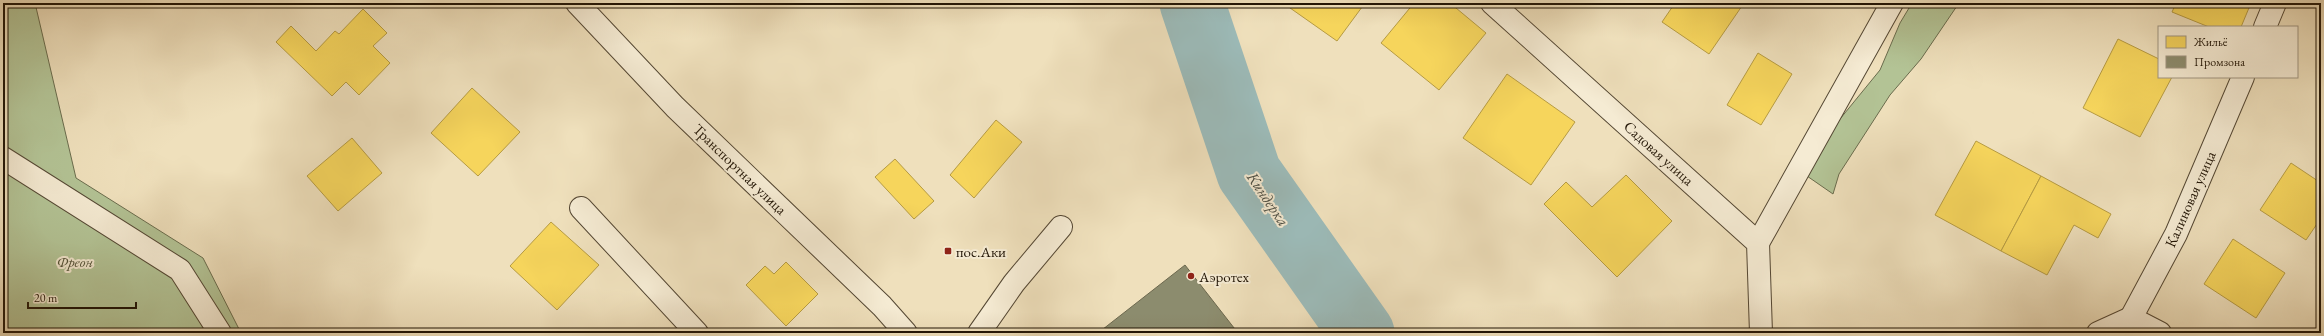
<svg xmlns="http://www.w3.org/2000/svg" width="2324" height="336" font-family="'EB Garamond',serif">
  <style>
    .green { fill: #b3c395; stroke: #6a6c4d }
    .homes { fill: #f6d55c; stroke: #b69b42 }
    .industry { fill: #8c8c6e; stroke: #6c684e }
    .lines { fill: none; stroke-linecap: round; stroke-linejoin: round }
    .river { stroke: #9cbbb9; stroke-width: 65 }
    .minor-casing { stroke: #544733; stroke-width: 24 }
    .minor { stroke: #f5ebd3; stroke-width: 22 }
    .poi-dot { fill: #8f2418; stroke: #f5ebd3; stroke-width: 1.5 }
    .labels { text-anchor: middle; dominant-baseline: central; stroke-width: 4; stroke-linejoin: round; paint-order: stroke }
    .street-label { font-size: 15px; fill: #201405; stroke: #f5ebd3 }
    .poi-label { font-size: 15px; fill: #201405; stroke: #f5ebd3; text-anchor: start }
    .park-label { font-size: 15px; font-style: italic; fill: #535137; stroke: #f5ebd3 }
    .water-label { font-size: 16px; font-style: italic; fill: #4b4e44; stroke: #f5ebd3 }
  </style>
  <rect width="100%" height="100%" fill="#efe0bc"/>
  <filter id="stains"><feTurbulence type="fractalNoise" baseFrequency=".005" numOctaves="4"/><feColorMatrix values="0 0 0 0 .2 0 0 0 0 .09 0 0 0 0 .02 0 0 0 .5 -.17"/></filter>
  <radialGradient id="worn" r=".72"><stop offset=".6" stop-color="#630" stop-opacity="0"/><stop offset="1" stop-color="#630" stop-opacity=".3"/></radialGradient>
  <g class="green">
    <polygon points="3,3 35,3 76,178 203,258 241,333 3,333"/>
    <polygon points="1912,3 1959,3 1921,59 1890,95 1839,174 1833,194 1807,176 1831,130 1880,70 1900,23"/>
  </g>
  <g class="homes">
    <polygon points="1283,3 1365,3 1337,41"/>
    <polygon points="1414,3 1450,3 1486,33 1439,90 1381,43"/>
    <polygon points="1675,3 1744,3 1709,54 1662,22"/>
    <polygon points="2176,3 2251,3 2241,27 2209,27 2172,12"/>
    <polygon points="363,9 387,33 373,46 390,63 359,95 346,82 332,96 276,42 291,26 316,51 335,31 339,34"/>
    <polygon points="2118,39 2159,59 2159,77 2172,77 2140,137 2083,108"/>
    <polygon points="1758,53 1792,74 1761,125 1727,105"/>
    <polygon points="1507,74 1575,122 1531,185 1463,138"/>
    <polygon points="472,88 520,132 478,176 431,133"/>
    <polygon points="996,120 1022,142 974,198 950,175"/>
    <polygon points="352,138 382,173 338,211 307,176"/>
    <polygon points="1976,141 2041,176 2001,251 1935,215"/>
    <polygon points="895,159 934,201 914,219 875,177"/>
    <polygon points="2291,163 2321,183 2321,218 2306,240 2260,210"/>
    <polygon points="1626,175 1672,221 1617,277 1544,204 1566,182 1592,207"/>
    <polygon points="2041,176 2111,214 2098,238 2074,225 2047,275 2001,251"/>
    <polygon points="551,222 599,265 557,310 510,266"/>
    <polygon points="2233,239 2285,273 2256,318 2204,284"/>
    <polygon points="786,262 818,294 786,326 746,285 765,266 774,274"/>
  </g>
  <polygon class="industry" points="1185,265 1238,333 1098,333"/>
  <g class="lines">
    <polyline class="river" points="1192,3 1249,173 1362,333"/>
    <defs>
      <g id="minor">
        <polyline points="577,3 675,107 882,306 906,333"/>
        <polyline points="1492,3 1758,243 1761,333"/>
        <polyline points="2265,27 2275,3"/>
        <polyline points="3,158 180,270 220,333"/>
        <polyline points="581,208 697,333"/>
        <polyline points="1758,243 1892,3"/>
        <polyline points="2131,318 2176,234 2243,77"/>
        <polyline points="2131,318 2160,333"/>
        <polyline points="979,333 1014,283 1061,227"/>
        <polyline points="2098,333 2131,318"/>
      </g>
    </defs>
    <use href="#minor" class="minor-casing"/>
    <use href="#minor" class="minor"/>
  </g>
  <g class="poi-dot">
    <rect x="944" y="247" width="8" height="8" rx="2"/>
    <circle cx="1191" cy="276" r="4"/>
  </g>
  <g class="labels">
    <g class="street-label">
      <text transform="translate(1659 153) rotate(42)">Садовая улица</text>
      <text transform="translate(740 169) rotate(44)">Транспортная улица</text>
      <text transform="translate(2190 199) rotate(-66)">Калиновая улица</text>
    </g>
    <g class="poi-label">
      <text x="956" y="251">пос.Аки</text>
      <text x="1199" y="276">Аэротех</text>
    </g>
    <g class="park-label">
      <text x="75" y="261">Фреон</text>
    </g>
    <g class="water-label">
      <text transform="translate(1268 199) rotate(56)">Киндерка</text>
    </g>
  </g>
  <rect width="2324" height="336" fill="none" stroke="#efe0bc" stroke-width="16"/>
  <rect x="4" y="4" width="2316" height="328" fill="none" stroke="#201405" stroke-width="2"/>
  <rect x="8" y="8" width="2308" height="320" fill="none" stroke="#201405"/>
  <rect x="2158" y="26" width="140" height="52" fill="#f5ebd3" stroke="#a09581"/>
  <rect x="2166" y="36" width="20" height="12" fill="#f6d55c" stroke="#a09581"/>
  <text x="2194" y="46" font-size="12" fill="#201405">Жильё</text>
  <rect x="2166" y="56" width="20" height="12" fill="#8c8c6e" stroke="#a09581"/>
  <text x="2194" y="66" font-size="12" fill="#201405">Промзона</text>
  <path d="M28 302v6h108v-6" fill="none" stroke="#201405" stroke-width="2"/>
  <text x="34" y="302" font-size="12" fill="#201405" stroke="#f5ebd3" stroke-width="3" paint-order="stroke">20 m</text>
  <rect width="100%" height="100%" filter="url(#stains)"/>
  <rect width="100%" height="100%" fill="url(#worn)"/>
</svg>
